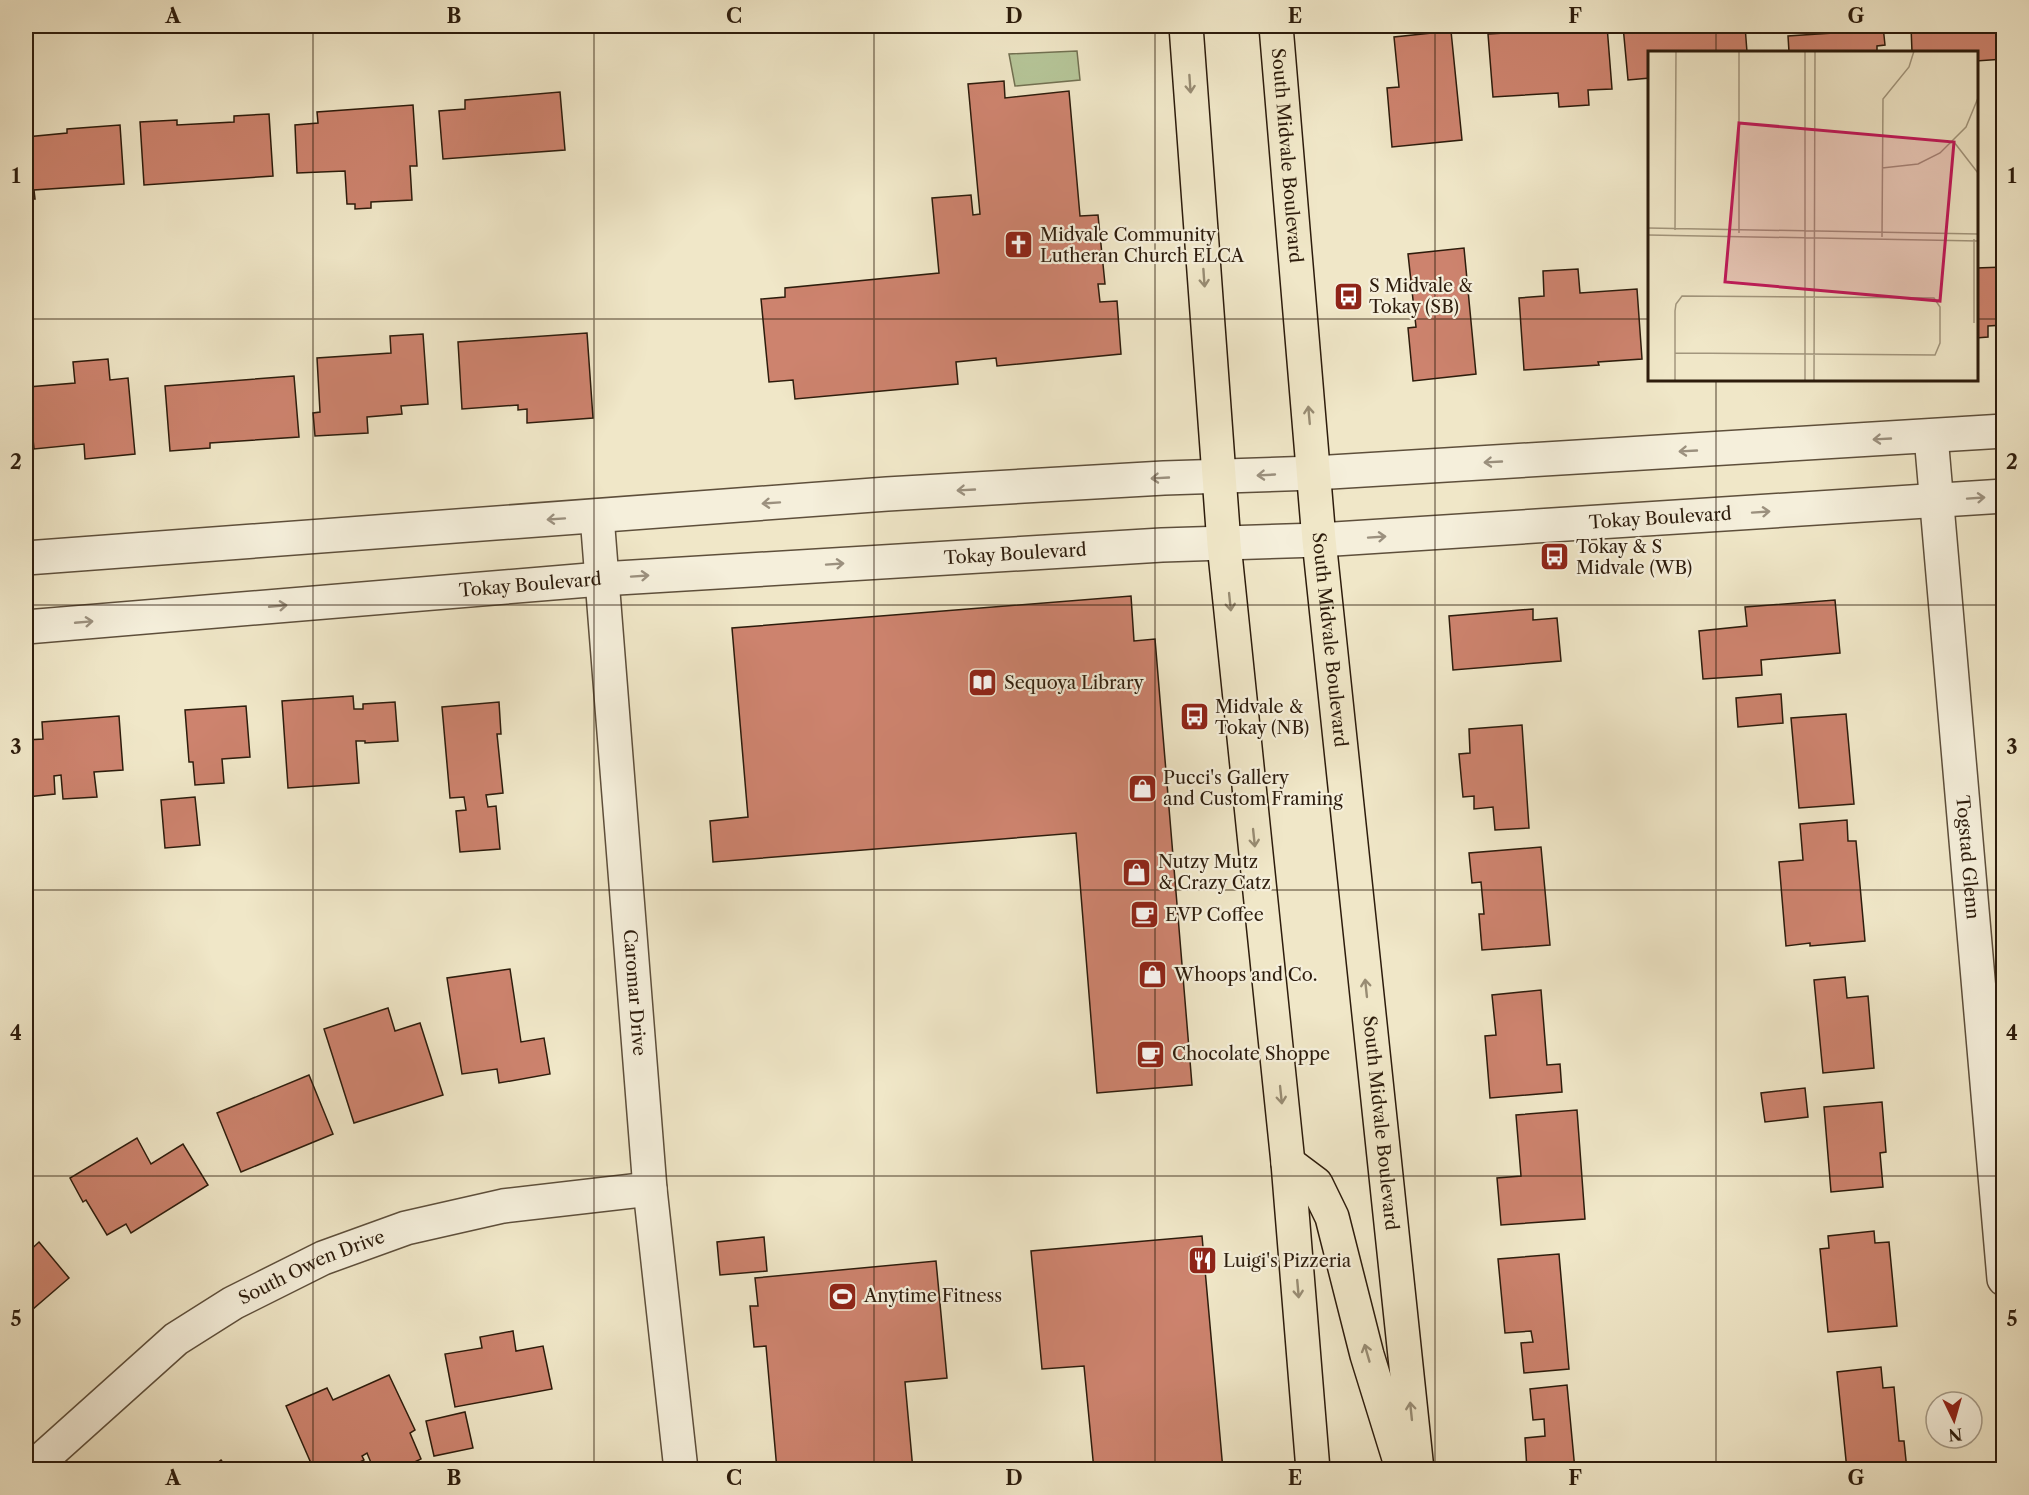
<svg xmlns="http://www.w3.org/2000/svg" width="2029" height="1495" font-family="'Libre Caslon Text',serif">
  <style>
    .green { fill: #b6c699; stroke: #727152; stroke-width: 1.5 }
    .building { fill: #cd836e; stroke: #2d1c0c; stroke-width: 1.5 }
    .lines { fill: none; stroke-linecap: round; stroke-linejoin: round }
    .minor-casing { stroke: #5e4f3b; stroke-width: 36 }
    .major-casing { stroke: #2d1c0c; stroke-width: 36 }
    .minor { stroke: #f5efdb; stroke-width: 33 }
    .major { stroke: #f0e7c8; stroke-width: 33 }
    .oneway { stroke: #988c73 }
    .oneway2 { stroke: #9b907e }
    .grid { fill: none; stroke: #2d1c0c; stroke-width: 1.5; stroke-opacity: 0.55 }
    .labels { text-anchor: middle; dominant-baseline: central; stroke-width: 4.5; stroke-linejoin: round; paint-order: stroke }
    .street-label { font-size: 18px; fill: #2d1c0c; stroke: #f5efdb }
    .poi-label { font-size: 18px; fill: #2d1c0c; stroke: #f5efdb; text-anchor: start }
    .inset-road { fill: none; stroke: #a2967d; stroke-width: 1.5 }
    .view { fill: #c2185b; fill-opacity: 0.15; stroke: #c2185b; stroke-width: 3 }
    .inset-edge { fill: none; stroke: #2d1c0c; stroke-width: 3 }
    .neatline { fill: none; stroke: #2d1c0c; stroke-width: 2 }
    .grid-label { font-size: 20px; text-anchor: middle; font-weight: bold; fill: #2d1c0c }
  </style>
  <rect width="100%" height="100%" fill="#f0e7c8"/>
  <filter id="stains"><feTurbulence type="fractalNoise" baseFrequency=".00333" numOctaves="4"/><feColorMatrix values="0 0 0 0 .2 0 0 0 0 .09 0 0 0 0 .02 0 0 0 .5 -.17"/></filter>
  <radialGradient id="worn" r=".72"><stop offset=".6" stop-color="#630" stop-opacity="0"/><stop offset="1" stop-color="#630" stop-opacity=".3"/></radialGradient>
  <polygon class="green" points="1077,51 1080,80 1015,86 1009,54"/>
  <g class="building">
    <polygon points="1554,26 1607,26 1612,89 1588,90 1589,105 1559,107 1558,93 1493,97 1488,34 1554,30"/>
    <polygon points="1623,26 1745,26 1747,52 1650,52 1650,78 1628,80"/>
    <polygon points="1833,26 1883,26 1885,45 1877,46 1877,52 1789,52 1788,36 1833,33"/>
    <polygon points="1911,26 2004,26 2004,59 1976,61 1976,52 1912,52"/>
    <polygon points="1451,31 1462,140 1392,147 1387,88 1399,87 1394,37"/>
    <polygon points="1004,81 1005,98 1069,91 1080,216 1098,215 1105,284 1098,284 1100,302 1117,301 1121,354 997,366 996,358 956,362 958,384 795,399 793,380 769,382 761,299 785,297 785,288 939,273 932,198 971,195 973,215 980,214 968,84"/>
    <polygon points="560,92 565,150 443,159 439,111 465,109 465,100"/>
    <polygon points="413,105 417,166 410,166 412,200 371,202 371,208 355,209 355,204 347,204 345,171 297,173 295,125 318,123 317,112"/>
    <polygon points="269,114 273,176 144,185 140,122 177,120 177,125 234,122 234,116"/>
    <polygon points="120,125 124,184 34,190 35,199 26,199 26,137 67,133 67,129"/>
    <polygon points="1464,248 1476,374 1413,381 1408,328 1416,327 1408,254"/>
    <polygon points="2004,267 2004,325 1988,326 1988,337 1976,338 1976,268"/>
    <polygon points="1578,269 1580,293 1637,289 1642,359 1598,362 1599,365 1524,370 1519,298 1544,296 1543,271"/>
    <polygon points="587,333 593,418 527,423 527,409 518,410 518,405 462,409 458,342"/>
    <polygon points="423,334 428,404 401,406 402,414 367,417 368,433 315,436 313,413 320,412 317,358 391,353 390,336"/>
    <polygon points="108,359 110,380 128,378 135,454 85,459 84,444 34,449 28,387 75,383 73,362"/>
    <polygon points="294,376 299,437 210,443 210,448 170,451 165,386"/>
    <polygon points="1131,596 1134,641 1155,639 1192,1085 1097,1093 1076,833 713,862 710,821 748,817 732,628"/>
    <polygon points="1835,600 1840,653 1761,660 1762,675 1703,679 1699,631 1747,626 1745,607"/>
    <polygon points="1533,609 1533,620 1557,618 1561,661 1453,670 1449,616"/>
    <polygon points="1781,694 1783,723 1738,727 1736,698"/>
    <polygon points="353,696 354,709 363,709 363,704 395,702 398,741 365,743 365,741 356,741 359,783 288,788 282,701"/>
    <polygon points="499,702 501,734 497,734 503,793 486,795 488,807 496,806 500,849 460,852 456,811 466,810 464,797 450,798 442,707"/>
    <polygon points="246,706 250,757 222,759 224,783 195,785 193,762 189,762 185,710"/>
    <polygon points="1846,714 1854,804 1799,808 1791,718"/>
    <polygon points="119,716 123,770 94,772 97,797 63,799 61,775 54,776 55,794 27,797 26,740 43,739 42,722"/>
    <polygon points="1522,725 1529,828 1495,830 1493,807 1474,809 1474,796 1463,797 1459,754 1470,753 1469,729"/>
    <polygon points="195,797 200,845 165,848 161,800"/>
    <polygon points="1847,820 1848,841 1856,841 1865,941 1810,946 1810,943 1786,946 1779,862 1803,860 1800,824"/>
    <polygon points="1541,847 1550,945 1482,950 1479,914 1484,914 1481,882 1472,883 1469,853"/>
    <polygon points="510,969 521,1042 544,1038 550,1074 499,1083 497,1069 462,1074 447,978"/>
    <polygon points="1845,977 1847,998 1868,996 1874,1068 1823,1073 1814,980"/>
    <polygon points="1541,990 1547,1065 1560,1064 1562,1092 1490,1098 1485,1036 1496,1035 1492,995"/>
    <polygon points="388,1008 395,1031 420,1023 443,1095 354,1123 324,1029"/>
    <polygon points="309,1075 333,1134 241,1172 217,1113"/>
    <polygon points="1805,1088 1808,1117 1765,1122 1761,1093"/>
    <polygon points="1882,1102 1886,1152 1880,1153 1883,1187 1831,1192 1824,1107"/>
    <polygon points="1577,1110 1585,1219 1501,1225 1497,1178 1521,1176 1516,1115"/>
    <polygon points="137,1138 151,1164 183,1144 208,1185 131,1233 126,1224 107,1235 86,1200 83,1202 70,1178"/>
    <polygon points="1874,1231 1875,1243 1889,1242 1897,1326 1828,1332 1820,1249 1829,1248 1828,1236"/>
    <polygon points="1202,1236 1223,1470 1094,1470 1084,1366 1042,1369 1031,1251"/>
    <polygon points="764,1237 767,1271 720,1275 717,1242"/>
    <polygon points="39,1242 69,1278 26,1315 26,1254"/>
    <polygon points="1559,1254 1569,1369 1524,1373 1521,1343 1533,1342 1531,1331 1505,1333 1498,1259"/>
    <polygon points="936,1261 947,1378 905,1382 913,1470 777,1470 766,1346 754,1347 750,1306 758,1306 755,1278"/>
    <polygon points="513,1331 516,1351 543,1346 552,1389 455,1407 445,1354 482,1348 480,1337"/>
    <polygon points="1881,1367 1883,1388 1894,1387 1899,1441 1904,1441 1907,1470 1847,1470 1837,1372"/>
    <polygon points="389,1375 415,1430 410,1433 421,1459 398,1470 374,1470 367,1453 362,1456 364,1460 344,1470 314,1470 286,1406 327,1388 333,1400"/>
    <polygon points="1567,1385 1575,1470 1527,1470 1525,1438 1545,1436 1544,1419 1533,1420 1530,1389"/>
    <polygon points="465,1412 473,1448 434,1456 426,1421"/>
    <polygon points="221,1460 227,1468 233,1463 238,1470 208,1470"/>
  </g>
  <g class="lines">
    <defs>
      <g id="minor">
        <path id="s1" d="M1931,436L2004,1279"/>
        <path id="s2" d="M597,516L650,1189L681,1470"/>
        <polyline points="26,558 887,494 1164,478 1314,473 2004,431"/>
        <path id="s3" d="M26,627L601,579L1162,545L1319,540L2004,496"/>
        <path id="s4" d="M30,1470L176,1339L233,1303L323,1258L406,1228L503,1206L650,1189"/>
      </g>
      <g id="major">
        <polyline points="1186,26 1224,544 1288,1163 1313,1470"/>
        <path id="s5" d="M1276,26L1319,540L1417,1470"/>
        <polyline points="1288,1163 1316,1184 1332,1217 1367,1355 1402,1468"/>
      </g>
    </defs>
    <use href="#minor" class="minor-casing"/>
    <use href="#major" class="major-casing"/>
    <use href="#minor" class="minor"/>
    <use href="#major" class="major"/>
  </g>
  <defs><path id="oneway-shaft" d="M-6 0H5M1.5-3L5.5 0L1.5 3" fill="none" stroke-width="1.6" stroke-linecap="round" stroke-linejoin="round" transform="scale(1.5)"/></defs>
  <g class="oneway">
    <use href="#oneway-shaft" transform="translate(1190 84) rotate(86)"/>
    <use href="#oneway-shaft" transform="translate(1204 278) rotate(86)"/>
    <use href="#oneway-shaft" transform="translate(1309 415) rotate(-95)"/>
    <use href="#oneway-shaft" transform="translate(1230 602) rotate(84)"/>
    <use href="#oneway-shaft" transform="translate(1254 838) rotate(84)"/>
    <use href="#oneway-shaft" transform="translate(1366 988) rotate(-96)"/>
    <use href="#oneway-shaft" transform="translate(1281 1095) rotate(84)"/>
    <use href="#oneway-shaft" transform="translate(1298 1289) rotate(85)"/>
    <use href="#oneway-shaft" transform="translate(1367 1353) rotate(-106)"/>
    <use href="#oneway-shaft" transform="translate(1411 1411) rotate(-96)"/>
  </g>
  <g class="oneway2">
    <use href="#oneway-shaft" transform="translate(1882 439) rotate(177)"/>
    <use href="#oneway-shaft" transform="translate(1688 451) rotate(177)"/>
    <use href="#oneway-shaft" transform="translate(1493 462) rotate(177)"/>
    <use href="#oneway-shaft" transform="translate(1266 475) rotate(177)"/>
    <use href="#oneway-shaft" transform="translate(1160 478) rotate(177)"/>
    <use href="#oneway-shaft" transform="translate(966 490) rotate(177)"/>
    <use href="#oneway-shaft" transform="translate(1976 498) rotate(-4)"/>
    <use href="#oneway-shaft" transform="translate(771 503) rotate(176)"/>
    <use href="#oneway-shaft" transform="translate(1761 512) rotate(-4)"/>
    <use href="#oneway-shaft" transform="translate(556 519) rotate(176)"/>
    <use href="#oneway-shaft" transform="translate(1377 537) rotate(-4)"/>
    <use href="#oneway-shaft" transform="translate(835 564) rotate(-4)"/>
    <use href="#oneway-shaft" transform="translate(640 576) rotate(-4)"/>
    <use href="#oneway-shaft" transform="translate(278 606) rotate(-5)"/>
    <use href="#oneway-shaft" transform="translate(84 622) rotate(-5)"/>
  </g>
  <path class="grid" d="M313,26V1470M594,26V1470M874,26V1470M1155,26V1470M1435,26V1470M1716,26V52M26,319H1650M1976,319H2004M1716,380V1470M26,605H2004M26,890H2004M26,1176H2004"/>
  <defs>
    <symbol id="church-square" viewBox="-11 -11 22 22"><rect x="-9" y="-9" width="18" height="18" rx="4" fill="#8f2418" stroke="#f5efdb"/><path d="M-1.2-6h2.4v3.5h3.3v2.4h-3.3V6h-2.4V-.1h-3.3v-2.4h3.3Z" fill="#fff"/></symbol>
    <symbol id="bus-square" viewBox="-11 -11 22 22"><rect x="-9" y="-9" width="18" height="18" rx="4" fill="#8f2418" stroke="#f5efdb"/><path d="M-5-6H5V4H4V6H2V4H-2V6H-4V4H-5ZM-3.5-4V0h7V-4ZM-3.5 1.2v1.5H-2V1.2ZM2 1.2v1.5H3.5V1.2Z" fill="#fff"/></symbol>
    <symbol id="library-square" viewBox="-11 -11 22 22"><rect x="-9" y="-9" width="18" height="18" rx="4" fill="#8f2418" stroke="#f5efdb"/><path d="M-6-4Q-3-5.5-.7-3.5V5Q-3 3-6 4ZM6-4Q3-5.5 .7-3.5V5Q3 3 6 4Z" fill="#fff"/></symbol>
    <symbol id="shop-square" viewBox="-11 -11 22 22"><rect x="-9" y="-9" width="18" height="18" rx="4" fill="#8f2418" stroke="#f5efdb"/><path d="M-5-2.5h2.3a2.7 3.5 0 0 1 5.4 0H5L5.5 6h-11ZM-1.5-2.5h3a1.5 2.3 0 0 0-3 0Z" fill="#fff"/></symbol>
    <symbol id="cafe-square" viewBox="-11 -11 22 22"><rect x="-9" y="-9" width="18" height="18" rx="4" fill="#8f2418" stroke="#f5efdb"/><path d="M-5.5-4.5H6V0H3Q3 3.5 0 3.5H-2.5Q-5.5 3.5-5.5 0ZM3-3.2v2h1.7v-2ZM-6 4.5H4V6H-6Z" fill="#fff"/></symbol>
    <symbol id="restaurant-square" viewBox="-11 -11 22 22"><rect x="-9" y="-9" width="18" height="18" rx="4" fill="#8f2418" stroke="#f5efdb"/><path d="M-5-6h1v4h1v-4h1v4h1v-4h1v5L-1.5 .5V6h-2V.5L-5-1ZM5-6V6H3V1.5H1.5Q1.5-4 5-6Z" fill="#fff"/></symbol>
    <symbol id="stadium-square" viewBox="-11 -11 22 22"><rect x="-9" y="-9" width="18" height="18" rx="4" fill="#8f2418" stroke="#f5efdb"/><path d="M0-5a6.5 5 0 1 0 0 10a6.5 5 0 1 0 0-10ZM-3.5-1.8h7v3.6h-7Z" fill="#fff"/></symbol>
  </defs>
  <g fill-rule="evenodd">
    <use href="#church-square" x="1002" y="228" width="33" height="33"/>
    <use href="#bus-square" x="1332" y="280" width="33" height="33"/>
    <use href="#bus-square" x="1538" y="540" width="33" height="33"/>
    <use href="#library-square" x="966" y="666" width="33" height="33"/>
    <use href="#bus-square" x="1178" y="700" width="33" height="33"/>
    <use href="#shop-square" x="1126" y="772" width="33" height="33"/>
    <use href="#shop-square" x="1120" y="856" width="33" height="33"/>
    <use href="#cafe-square" x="1128" y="898" width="33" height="33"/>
    <use href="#shop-square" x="1136" y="958" width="33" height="33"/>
    <use href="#cafe-square" x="1134" y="1038" width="33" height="33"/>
    <use href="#restaurant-square" x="1186" y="1244" width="33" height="33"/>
    <use href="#stadium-square" x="826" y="1280" width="33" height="33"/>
  </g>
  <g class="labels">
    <g class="street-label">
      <text stroke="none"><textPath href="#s5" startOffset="130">South Midvale Boulevard</textPath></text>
      <text stroke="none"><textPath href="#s3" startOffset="1638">Tokay Boulevard</textPath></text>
      <text stroke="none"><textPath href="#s3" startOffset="992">Tokay Boulevard</textPath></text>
      <text stroke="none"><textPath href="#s3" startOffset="506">Tokay Boulevard</textPath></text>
      <text stroke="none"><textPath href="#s5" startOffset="616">South Midvale Boulevard</textPath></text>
      <text stroke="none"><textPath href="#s1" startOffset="423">Togstad Glenn</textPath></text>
      <text stroke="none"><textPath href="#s2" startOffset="478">Caromar Drive</textPath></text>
      <text stroke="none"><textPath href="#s5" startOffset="1102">South Midvale Boulevard</textPath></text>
      <text stroke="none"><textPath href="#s4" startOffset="350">South Owen Drive</textPath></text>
    </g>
    <g class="poi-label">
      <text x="1040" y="235">Midvale Community<tspan x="1040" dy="21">Lutheran Church ELCA</tspan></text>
      <text x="1369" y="286">S Midvale &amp;<tspan x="1369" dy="21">Tokay (SB)</tspan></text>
      <text x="1576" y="547">Tokay &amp; S<tspan x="1576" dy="21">Midvale (WB)</tspan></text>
      <text x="1004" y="683">Sequoya Library</text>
      <text x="1215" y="707">Midvale &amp;<tspan x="1215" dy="21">Tokay (NB)</tspan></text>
      <text x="1163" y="778">Pucci's Gallery<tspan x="1163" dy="21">and Custom Framing</tspan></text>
      <text x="1158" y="862">Nutzy Mutz<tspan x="1158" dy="21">&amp; Crazy Catz</tspan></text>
      <text x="1165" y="915">EVP Coffee</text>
      <text x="1174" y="975">Whoops and Co.</text>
      <text x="1172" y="1054">Chocolate Shoppe</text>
      <text x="1223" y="1261">Luigi's Pizzeria</text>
      <text x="864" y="1296">Anytime Fitness</text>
    </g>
  </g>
  <g transform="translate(1648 51)">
    <rect width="330" height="330" fill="#f0e7c8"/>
    <path class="inset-road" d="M157,0V330M306,91L330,122M234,117L270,113L292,102L318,76L330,47M0,177L330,183M27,179L28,0M91,182V0M0,184L330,190M234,186L235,48L261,16L266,0M326,188V272M27,302L287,304L292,292V256L286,247L34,245L28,253L27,260V330M166,330L167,0"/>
    <path class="view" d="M91,72L306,91L292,250L77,231Z"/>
    <rect width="330" height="330" class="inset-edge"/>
  </g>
  <rect width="2029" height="1495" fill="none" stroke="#f0e7c8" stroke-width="66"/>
  <g transform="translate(1954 1420) rotate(175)"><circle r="28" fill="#f5efdb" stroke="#a59b88" stroke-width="1.5"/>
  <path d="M0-4.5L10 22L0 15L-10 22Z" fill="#8f2418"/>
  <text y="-9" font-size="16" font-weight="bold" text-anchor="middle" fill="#2d1c0c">N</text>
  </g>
  <rect x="33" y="33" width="1963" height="1429" class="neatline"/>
  <g class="grid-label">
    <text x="173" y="23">A</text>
    <text x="454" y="23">B</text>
    <text x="734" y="23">C</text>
    <text x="1014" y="23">D</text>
    <text x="1295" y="23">E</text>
    <text x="1575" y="23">F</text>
    <text x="1856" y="23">G</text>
    <text x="16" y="183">1</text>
    <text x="2012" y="183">1</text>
    <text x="16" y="469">2</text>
    <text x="2012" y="469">2</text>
    <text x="16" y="754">3</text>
    <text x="2012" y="754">3</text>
    <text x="16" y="1040">4</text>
    <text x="2012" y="1040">4</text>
    <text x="16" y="1326">5</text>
    <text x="2012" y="1326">5</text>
    <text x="173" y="1485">A</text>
    <text x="454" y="1485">B</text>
    <text x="734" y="1485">C</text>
    <text x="1014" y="1485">D</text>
    <text x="1295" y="1485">E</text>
    <text x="1575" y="1485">F</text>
    <text x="1856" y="1485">G</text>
  </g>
  <rect width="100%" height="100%" filter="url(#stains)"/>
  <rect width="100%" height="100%" fill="url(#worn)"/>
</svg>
